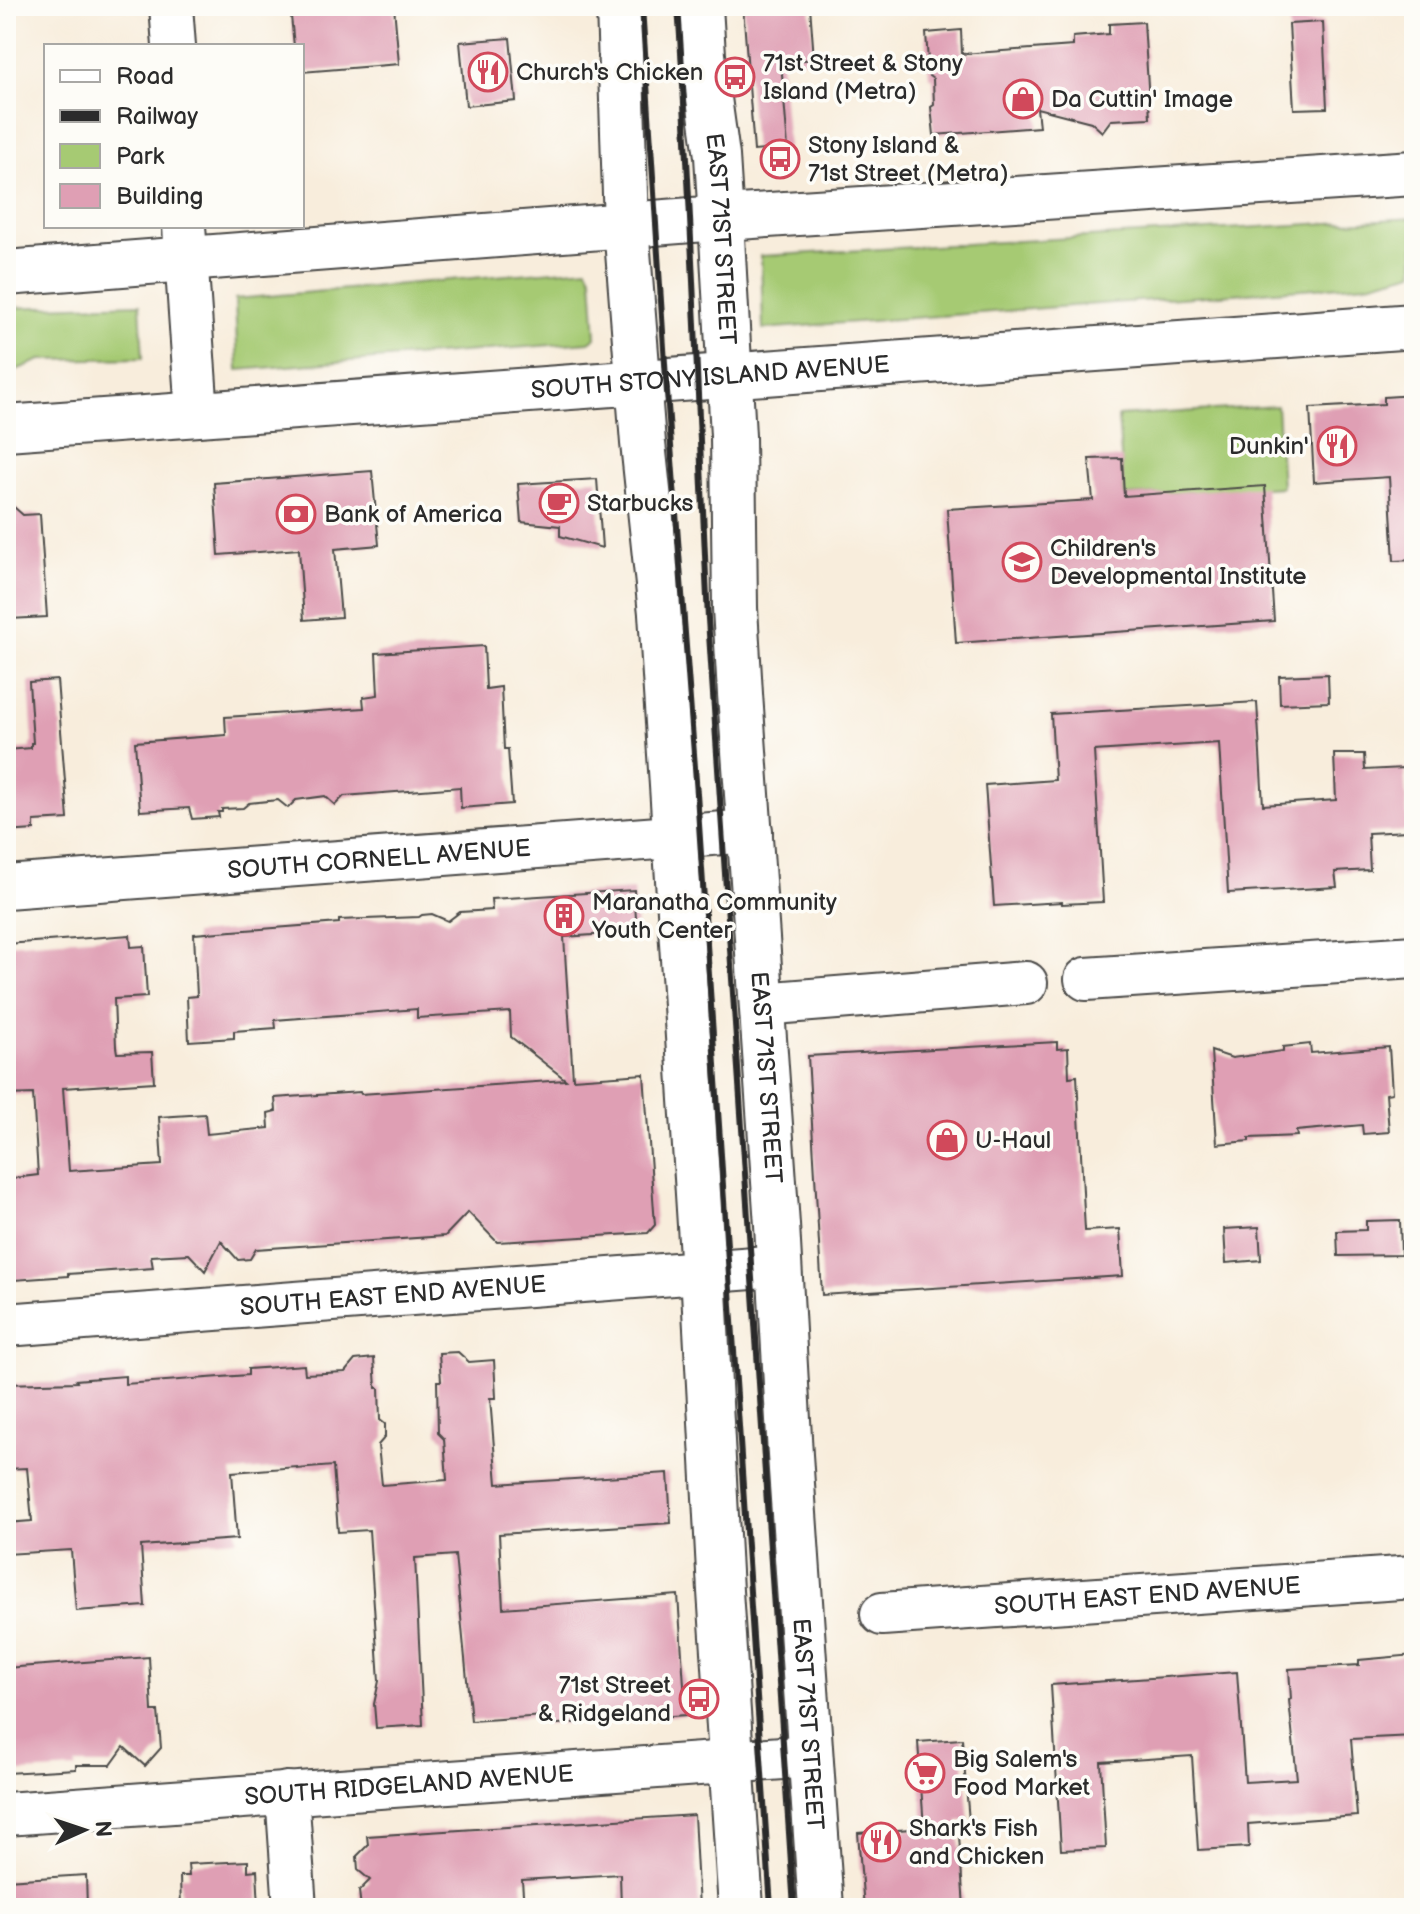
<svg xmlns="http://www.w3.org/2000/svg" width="1420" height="1914" font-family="'Balsamiq Sans',sans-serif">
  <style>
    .green { fill: #a6ca73; stroke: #687a4f; stroke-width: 2 }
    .building { fill: #df9fb4 }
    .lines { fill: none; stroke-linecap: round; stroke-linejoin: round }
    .minor-casing { stroke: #4a4846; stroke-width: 46 }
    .major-casing { stroke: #4a4846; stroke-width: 48 }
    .highway-casing { stroke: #4a4846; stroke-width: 48 }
    .minor { stroke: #fff; stroke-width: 42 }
    .major { stroke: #fff; stroke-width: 44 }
    .highway { stroke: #fff; stroke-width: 44 }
    .rail { stroke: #2b2b2b; stroke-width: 6 }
    .labels { text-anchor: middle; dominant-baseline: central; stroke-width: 7; stroke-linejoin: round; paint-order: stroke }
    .poi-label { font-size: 24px; fill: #2b2b2b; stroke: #fdfcf7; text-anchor: start }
    .street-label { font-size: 24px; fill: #2b2b2b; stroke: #fdfcf7 }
  </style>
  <rect width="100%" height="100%" fill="#fdfcf7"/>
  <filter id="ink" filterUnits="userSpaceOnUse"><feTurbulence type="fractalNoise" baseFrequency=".0125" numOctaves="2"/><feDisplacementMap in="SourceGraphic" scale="16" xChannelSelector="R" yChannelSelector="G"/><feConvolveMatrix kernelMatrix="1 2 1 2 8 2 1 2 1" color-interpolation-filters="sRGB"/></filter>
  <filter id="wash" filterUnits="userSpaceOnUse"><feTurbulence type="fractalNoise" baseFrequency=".006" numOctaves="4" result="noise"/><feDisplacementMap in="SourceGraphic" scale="32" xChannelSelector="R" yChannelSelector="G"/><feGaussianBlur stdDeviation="1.8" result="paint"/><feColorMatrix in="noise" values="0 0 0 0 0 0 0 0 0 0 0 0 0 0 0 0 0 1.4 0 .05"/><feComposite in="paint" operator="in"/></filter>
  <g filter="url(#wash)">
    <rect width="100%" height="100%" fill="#f8eddc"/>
    <g class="green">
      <polygon points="1414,218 1414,272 1368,284 763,329 761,256"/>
      <polygon points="587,268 592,278 596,337 589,342 238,370 235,299"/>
      <polygon points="140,304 143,358 41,360 6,374 6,308"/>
      <polygon points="1277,406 1282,487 1124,496 1118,416"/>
    </g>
    <g id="blocks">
      <g class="building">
        <polygon points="290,6 394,6 399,64 302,72 302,46 294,46"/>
        <polygon points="743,6 810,6 814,59 781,62 788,148 754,151"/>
        <polygon points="1144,22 1150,118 1111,120 1102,132 1091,122 1037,108 1039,127 934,135 931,107 934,105 933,79 929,76 926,33 961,30 962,54 1073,46 1073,37 1109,34 1109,24"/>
        <polygon points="1323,22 1327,108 1294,109 1289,24"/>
        <polygon points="510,38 516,101 466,106 460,42"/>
        <polygon points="1414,395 1414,560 1394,561 1389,477 1314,482 1310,408 1384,404 1384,397"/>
        <polygon points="1122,458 1124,496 1265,486 1274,621 956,643 947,509 1093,500 1089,459"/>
        <polygon points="372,471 379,545 335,549 341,617 304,620 299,549 219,555 214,483"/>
        <polygon points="597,479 602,548 560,536 560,526 521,522 518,484"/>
        <polygon points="6,500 23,515 40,514 47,617 10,619 6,559"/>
        <polygon points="484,646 486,689 501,687 504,749 508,749 512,804 461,808 460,787 344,796 335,805 325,796 296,800 288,808 278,800 249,803 243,808 222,809 222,812 218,812 219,817 192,819 189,808 140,811 135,742 226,735 225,717 364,708 363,697 378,695 376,653"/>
        <polygon points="1328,674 1329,702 1280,704 1279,676"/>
        <polygon points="57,680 68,819 34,821 34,830 6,832 6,750 31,748 31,743 33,743 29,682"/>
        <polygon points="1257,702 1263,805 1336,800 1334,754 1364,754 1365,770 1404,768 1408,831 1368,833 1370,870 1335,872 1337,887 1228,893 1219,743 1094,751 1103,902 1062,904 1062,902 994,906 985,785 1055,780 1051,714"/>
        <polygon points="634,890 637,932 564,937 573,1079 644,1074 655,1225 648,1233 497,1242 468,1212 445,1236 256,1249 250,1259 238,1260 221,1241 205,1271 189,1254 151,1256 153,1268 68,1274 68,1276 14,1280 13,1268 6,1268 6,1179 38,1175 33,1094 6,1095 6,944 130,935 131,947 144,946 147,997 114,999 116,1047 117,1053 152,1052 154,1082 63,1088 69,1171 162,1165 159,1117 205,1114 207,1134 269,1128 268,1113 276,1111 275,1098 360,1092 361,1094 566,1080 511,1037 510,1012 417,1018 417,1009 275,1020 276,1028 234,1031 234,1038 189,1041 187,997 197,996 194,934 339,923 339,920 419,917 422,915 432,914 448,921 460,912 492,910 491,899"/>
        <polygon points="1057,1042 1057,1049 1068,1048 1069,1077 1077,1076 1085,1231 1120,1229 1123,1276 822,1295 808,1056"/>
        <polygon points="1310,1044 1311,1053 1389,1047 1392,1093 1386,1094 1389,1132 1363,1134 1362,1125 1296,1131 1297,1136 1249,1138 1249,1141 1217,1144 1211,1051 1232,1058 1283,1051 1283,1047"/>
        <polygon points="1400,1220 1401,1255 1338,1256 1337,1231 1366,1230 1366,1221"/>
        <polygon points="1259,1227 1261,1260 1226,1263 1224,1229"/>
        <polygon points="458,1352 469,1362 494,1360 496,1398 490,1398 497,1484 668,1473 671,1523 499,1534 503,1608 678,1595 686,1715 544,1725 544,1716 471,1721 455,1555 415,1558 423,1725 376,1728 374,1704 379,1681 369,1530 338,1532 333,1466 297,1469 297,1467 232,1472 237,1539 141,1546 145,1606 76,1611 71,1550 6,1554 6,1523 32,1521 27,1468 6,1469 6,1384 77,1382 76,1380 125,1376 125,1384 248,1375 248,1369 304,1365 305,1374 345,1372 355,1360 374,1358 376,1388 379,1388 380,1420 385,1424 385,1437 378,1445 382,1485 447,1480 444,1439 438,1433 437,1381 441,1381 439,1353"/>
        <polygon points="1414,1655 1414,1736 1351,1739 1357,1816 1248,1824 1249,1847 1198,1850 1192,1756 1101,1762 1106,1848 1061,1850 1051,1685 1237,1672 1245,1782 1297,1779 1289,1700 1291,1699 1289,1669 1359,1665 1359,1660"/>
        <polygon points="149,1657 152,1711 158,1711 161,1748 145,1766 124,1747 111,1765 76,1765 76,1769 6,1773 6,1668"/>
        <polygon points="962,1739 969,1821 958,1821 964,1908 864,1908 858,1833 924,1828 918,1742"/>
        <polygon points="694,1815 699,1908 621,1908 620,1874 522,1880 524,1908 361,1908 359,1891 370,1880 358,1870 357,1856 368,1845 367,1836"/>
        <polygon points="248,1861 248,1871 257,1870 259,1908 181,1908 180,1876 189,1876 188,1864"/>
        <polygon points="86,1875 87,1908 6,1908 6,1880"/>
      </g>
    </g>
  </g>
  <g filter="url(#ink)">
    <use href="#blocks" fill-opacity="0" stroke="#4a4846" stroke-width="2"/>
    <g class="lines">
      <defs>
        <g id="minor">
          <polyline points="171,6 174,46"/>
          <polyline points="184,226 197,414"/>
          <path id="s1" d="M6,887L751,831"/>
          <polyline points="1086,979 1414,957"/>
          <polyline points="761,1004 1026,983"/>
          <path id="s2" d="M6,1325L780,1266"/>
          <path id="s3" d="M882,1614L1414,1577"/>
          <polyline points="287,1793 295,1908"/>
          <path id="s4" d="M6,1814L811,1756"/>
        </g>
        <g id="major">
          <polyline points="619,6 626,226 643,443 661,613 703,1272 720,1591 741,1908"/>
          <path id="s5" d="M700,6L703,55L717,156L721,219L733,436L735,608L740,694L777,1225L790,1455L821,1908"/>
        </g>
        <g id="highway">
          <polyline points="6,273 692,220 1414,173"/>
          <path id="s6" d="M6,428L1414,326"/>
        </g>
      </defs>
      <use href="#minor" class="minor-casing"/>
      <use href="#major" class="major-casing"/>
      <use href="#highway" class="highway-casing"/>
      <use href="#minor" class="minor"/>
      <use href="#major" class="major"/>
      <use href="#highway" class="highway"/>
      <g class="rail">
        <polyline points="642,6 666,379 697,794 771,1908"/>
        <path d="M678,6C692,210 698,415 708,619L794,1908"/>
      </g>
    </g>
  </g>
  <defs>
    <symbol id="restaurant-ring" viewBox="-11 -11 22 22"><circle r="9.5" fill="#fdfcf7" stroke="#d1495b" stroke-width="1.5"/><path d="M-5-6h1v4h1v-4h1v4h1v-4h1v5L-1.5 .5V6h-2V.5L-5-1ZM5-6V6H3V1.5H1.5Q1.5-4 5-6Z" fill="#d1495b"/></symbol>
    <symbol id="bus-ring" viewBox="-11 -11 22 22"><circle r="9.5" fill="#fdfcf7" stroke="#d1495b" stroke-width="1.5"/><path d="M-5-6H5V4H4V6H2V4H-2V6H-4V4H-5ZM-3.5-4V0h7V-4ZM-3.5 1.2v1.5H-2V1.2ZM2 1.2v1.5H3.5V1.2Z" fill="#d1495b"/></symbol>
    <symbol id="shop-ring" viewBox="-11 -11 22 22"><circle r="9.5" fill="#fdfcf7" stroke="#d1495b" stroke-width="1.5"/><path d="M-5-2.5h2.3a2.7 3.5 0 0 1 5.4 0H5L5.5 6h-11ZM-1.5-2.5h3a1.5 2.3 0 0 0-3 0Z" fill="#d1495b"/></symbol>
    <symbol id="cafe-ring" viewBox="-11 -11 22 22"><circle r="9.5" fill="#fdfcf7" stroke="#d1495b" stroke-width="1.5"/><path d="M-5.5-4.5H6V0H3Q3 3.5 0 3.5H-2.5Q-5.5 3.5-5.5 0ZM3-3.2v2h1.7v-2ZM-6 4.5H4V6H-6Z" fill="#d1495b"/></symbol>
    <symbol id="bank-ring" viewBox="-11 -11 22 22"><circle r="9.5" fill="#fdfcf7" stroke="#d1495b" stroke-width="1.5"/><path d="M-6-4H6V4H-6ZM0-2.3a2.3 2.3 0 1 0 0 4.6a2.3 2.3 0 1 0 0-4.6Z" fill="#d1495b"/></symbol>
    <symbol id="school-ring" viewBox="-11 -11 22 22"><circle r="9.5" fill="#fdfcf7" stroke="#d1495b" stroke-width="1.5"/><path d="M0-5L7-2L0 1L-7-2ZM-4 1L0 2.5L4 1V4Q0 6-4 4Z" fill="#d1495b"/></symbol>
    <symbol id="building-ring" viewBox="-11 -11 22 22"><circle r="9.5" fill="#fdfcf7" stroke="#d1495b" stroke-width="1.5"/><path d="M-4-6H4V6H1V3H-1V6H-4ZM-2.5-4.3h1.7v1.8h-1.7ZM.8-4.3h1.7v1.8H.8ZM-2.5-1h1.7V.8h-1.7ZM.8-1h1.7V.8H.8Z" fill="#d1495b"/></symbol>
    <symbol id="supermarket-ring" viewBox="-11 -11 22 22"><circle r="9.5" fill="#fdfcf7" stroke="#d1495b" stroke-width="1.5"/><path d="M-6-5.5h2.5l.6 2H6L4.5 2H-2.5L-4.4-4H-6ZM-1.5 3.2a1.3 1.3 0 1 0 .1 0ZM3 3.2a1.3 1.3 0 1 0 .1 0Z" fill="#d1495b"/></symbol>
  </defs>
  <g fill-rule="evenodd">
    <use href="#restaurant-ring" x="466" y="50" width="44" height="44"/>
    <use href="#bus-ring" x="713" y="55" width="44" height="44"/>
    <use href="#shop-ring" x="1001" y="77" width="44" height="44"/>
    <use href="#bus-ring" x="758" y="137" width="44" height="44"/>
    <use href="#restaurant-ring" x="1315" y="424" width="44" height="44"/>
    <use href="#cafe-ring" x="537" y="481" width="44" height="44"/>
    <use href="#bank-ring" x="274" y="492" width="44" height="44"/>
    <use href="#school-ring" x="1000" y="540" width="44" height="44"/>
    <use href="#building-ring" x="542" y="894" width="44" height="44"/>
    <use href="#shop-ring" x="925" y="1118" width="44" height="44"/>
    <use href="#bus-ring" x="677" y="1677" width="44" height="44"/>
    <use href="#supermarket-ring" x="903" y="1751" width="44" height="44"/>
    <use href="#restaurant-ring" x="859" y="1820" width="44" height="44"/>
  </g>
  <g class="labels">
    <g class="poi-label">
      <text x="763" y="63">71st Street &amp; Stony<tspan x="763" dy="28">Island (Metra)</tspan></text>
      <text x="516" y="72">Church's Chicken</text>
      <text x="1051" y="99">Da Cuttin' Image</text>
      <text x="808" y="145">Stony Island &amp;<tspan x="808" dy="28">71st Street (Metra)</tspan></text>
      <text x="1309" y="446" text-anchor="end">Dunkin'</text>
      <text x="587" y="503">Starbucks</text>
      <text x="324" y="514">Bank of America</text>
      <text x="1050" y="548">Children's<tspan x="1050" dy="28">Developmental Institute</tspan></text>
      <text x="592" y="902">Maranatha Community<tspan x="592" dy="28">Youth Center</tspan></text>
      <text x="975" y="1140">U-Haul</text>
      <text x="671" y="1685" text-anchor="end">71st Street<tspan x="671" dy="28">&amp; Ridgeland</tspan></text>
      <text x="953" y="1759">Big Salem's<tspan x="953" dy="28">Food Market</tspan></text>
      <text x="909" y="1828">Shark's Fish<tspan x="909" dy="28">and Chicken</tspan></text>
    </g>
    <g class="street-label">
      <text stroke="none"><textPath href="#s5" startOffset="234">EAST 71ST STREET</textPath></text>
      <text stroke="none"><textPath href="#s6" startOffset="706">SOUTH STONY ISLAND AVENUE</textPath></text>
      <text stroke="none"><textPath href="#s1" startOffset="374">SOUTH CORNELL AVENUE</textPath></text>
      <text stroke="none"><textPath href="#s5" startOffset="1074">EAST 71ST STREET</textPath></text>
      <text stroke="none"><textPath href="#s2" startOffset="388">SOUTH EAST END AVENUE</textPath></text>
      <text stroke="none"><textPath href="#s3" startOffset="266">SOUTH EAST END AVENUE</textPath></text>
      <text stroke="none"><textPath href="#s5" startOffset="1722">EAST 71ST STREET</textPath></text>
      <text stroke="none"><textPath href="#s4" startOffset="404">SOUTH RIDGELAND AVENUE</textPath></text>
    </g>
  </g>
  <rect width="1420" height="1914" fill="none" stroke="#fdfcf7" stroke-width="32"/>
  <rect x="44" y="44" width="260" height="184" fill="#fdfcf7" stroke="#a9a8a5" stroke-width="2"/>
  <rect x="60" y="70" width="40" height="12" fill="#ffffff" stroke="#a9a8a5" stroke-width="2"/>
  <text x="116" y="84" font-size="24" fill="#2b2b2b">Road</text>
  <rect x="60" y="110" width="40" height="12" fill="#2b2b2b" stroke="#a9a8a5" stroke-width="2"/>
  <text x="116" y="124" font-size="24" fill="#2b2b2b">Railway</text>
  <rect x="60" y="144" width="40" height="24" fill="#a6ca73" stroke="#a9a8a5" stroke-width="2"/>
  <text x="116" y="164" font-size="24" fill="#2b2b2b">Park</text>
  <rect x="60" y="184" width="40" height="24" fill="#df9fb4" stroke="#a9a8a5" stroke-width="2"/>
  <text x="116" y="204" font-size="24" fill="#2b2b2b">Building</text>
  <g transform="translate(84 1830) rotate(87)" stroke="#fdfcf7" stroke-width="6" paint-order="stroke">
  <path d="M0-6L14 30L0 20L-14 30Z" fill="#2b2b2b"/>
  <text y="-12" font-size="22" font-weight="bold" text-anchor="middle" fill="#2b2b2b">N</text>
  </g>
</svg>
